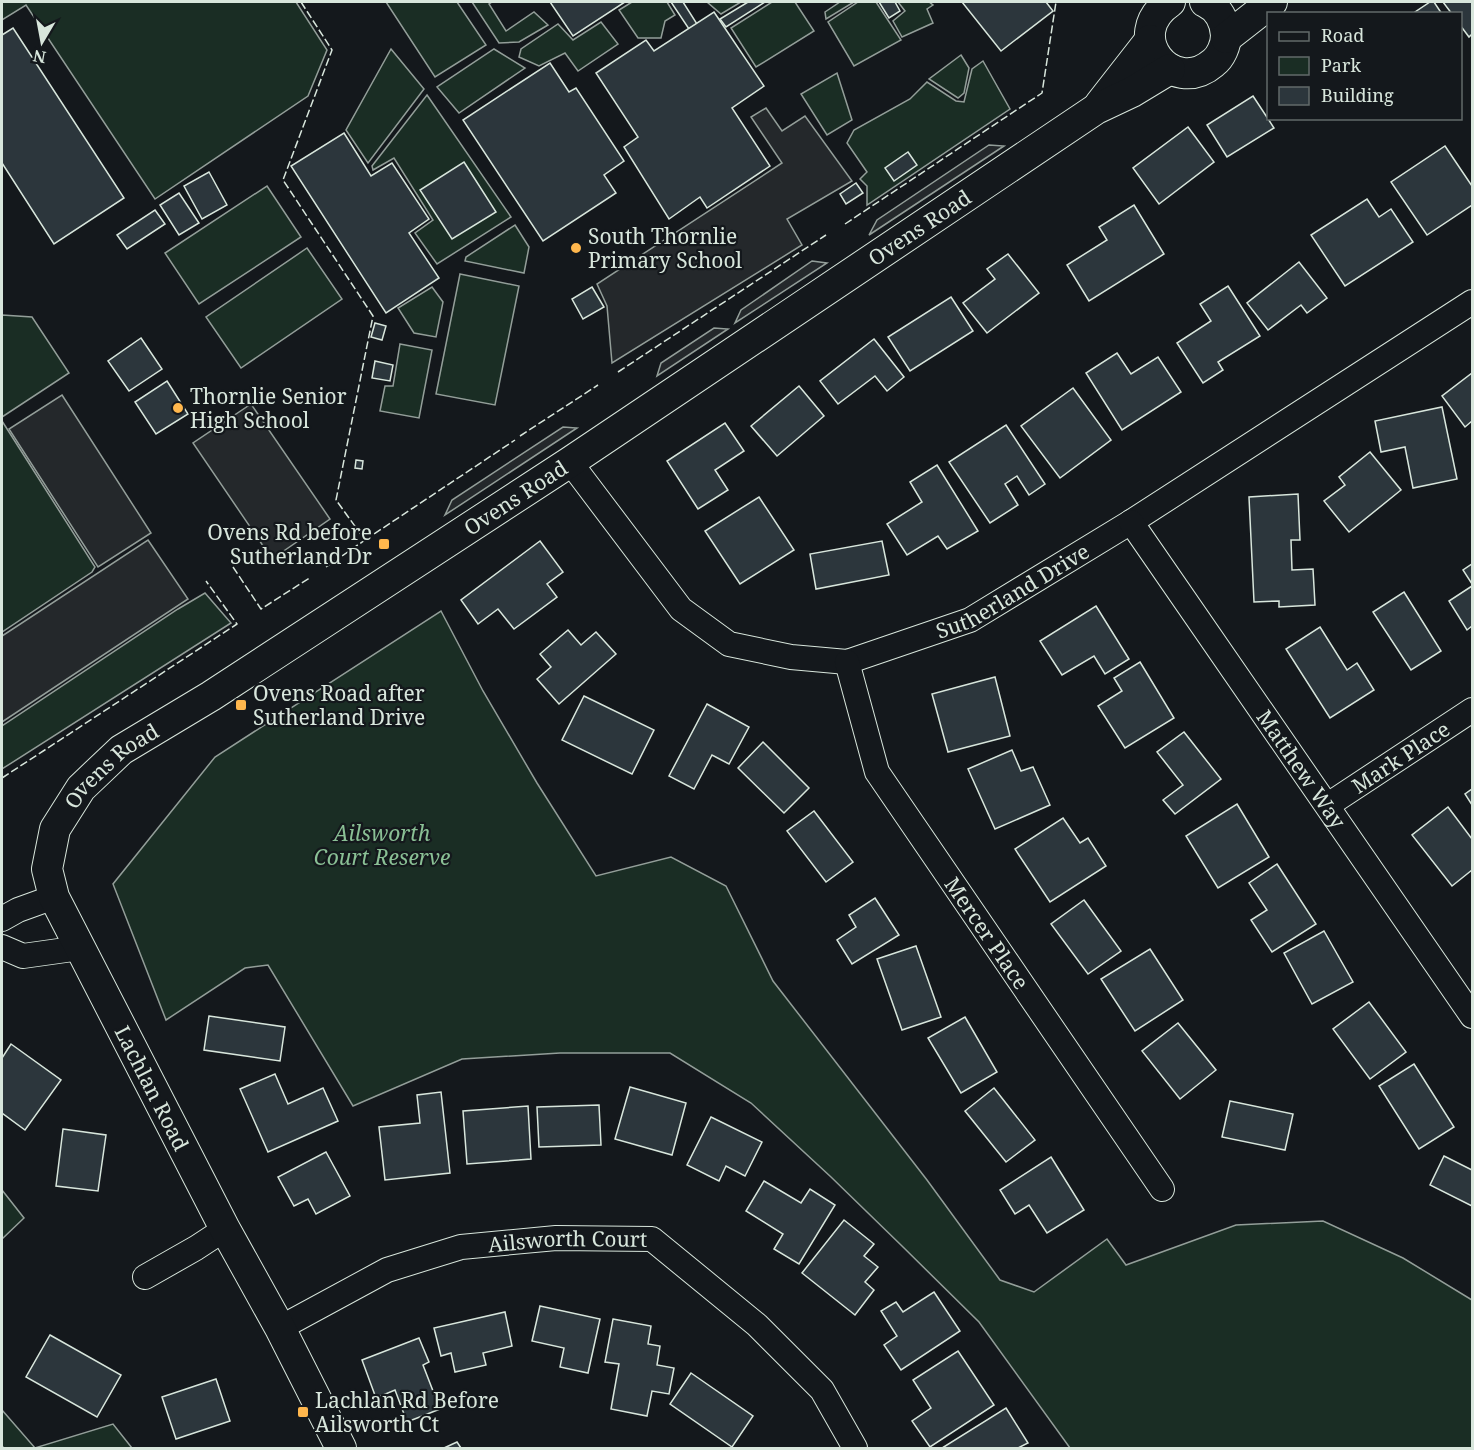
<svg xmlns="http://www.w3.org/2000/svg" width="1474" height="1450" font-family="'Noto Serif',serif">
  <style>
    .green { fill: #1a2d24; stroke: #939e99; stroke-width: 1.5 }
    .parking { fill: #24282b; stroke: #939e99; stroke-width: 1.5 }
    .building { fill: #2c363c; stroke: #d8e6dc; stroke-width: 1.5 }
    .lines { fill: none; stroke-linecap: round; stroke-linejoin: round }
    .minor-casing { stroke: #d8e6dc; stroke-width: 26 }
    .tertiary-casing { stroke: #d8e6dc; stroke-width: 32 }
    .minor { stroke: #14181c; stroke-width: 24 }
    .tertiary { stroke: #14181c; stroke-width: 30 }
    .fence { stroke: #d8e6dc; stroke-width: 1.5; stroke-dasharray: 8 3; stroke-linecap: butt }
    .poi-dot { fill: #ffb74d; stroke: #14181c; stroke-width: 2 }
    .labels { text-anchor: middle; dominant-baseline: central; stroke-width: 4.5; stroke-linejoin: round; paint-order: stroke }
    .street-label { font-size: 21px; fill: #d8e6dc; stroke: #14181c }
    .poi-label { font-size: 21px; fill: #d8e6dc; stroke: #14181c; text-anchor: start }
    .park-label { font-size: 21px; font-style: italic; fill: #8ac095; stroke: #14181c }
  </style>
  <rect width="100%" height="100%" fill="#14181c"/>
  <g class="green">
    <polygon points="2,2 296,2 327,50 308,96 155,199 26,5 2,20"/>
    <polygon points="386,2 457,2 486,45 435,77"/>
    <polygon points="472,2 492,2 489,4 506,31 534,12 548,25 519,42 499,43"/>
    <polygon points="632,2 667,2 675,15 665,21 661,38 638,38 619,10"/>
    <polygon points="707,2 741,2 721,14"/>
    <polygon points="772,2 795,2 814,31 756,67 731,28"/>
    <polygon points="840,2 854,2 826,19 825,12"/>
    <polygon points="858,2 876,2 901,40 854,66 828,22"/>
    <polygon points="898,2 929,2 933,5 927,9 933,23 902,37 893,21 905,11"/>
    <polygon points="601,22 618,44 578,71 565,53 539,66 519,57 521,49 558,24 573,40"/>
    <polygon points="391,49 424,89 368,163 346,130"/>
    <polygon points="494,49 525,68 459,113 437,87"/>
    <polygon points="961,55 969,68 964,93 958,98 929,79"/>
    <polygon points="983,61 1010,109 867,205 867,186 860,179 867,172 847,143 854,130 910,99 927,82 956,101 964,102 972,69"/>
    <polygon points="837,73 852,120 827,135 801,94"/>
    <polygon points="427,95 511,217 437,264 415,233 433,220 394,158 373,170 372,166"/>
    <polygon points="267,186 301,237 199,304 165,253"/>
    <polygon points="515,225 529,247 524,273 465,261 466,257"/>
    <polygon points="307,248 342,299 241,368 206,317"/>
    <polygon points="460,274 519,286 495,405 436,394"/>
    <polygon points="432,287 443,302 436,337 414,333 398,308"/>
    <polygon points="2,315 32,317 69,373 2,417"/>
    <polygon points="400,344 432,350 419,418 380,411 385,386 393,386"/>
    <polygon points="2,421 95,567 92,572 2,632"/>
    <polygon points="205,593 231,623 2,769 2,726 178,609"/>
    <polygon points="441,611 483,691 537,783 596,876 671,857 726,886 773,981 927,1180 1000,1280 1034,1292 1107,1239 1126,1265 1236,1225 1323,1221 1403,1258 1472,1300 1472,1448 1070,1448 979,1322 902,1246 831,1177 751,1103 670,1053 560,1053 462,1059 353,1106 268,965 245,968 166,1020 113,884 215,757"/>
    <polygon points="2,1190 24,1218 2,1239"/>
    <polygon points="2,1410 35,1448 113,1424 132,1448 4,1448 2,1446"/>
  </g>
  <g class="parking">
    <polygon points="766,108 782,131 805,116 852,181 787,219 802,245 612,363 607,306 597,284 782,163 751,117"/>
    <polygon points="989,145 1004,146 869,235 877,220"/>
    <polygon points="812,261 827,263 735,323 741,310"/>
    <polygon points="714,328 728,329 657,376 661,363"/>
    <polygon points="62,395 151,533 98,567 9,429"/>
    <polygon points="251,404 330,519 272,559 193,443"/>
    <polygon points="563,427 577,428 445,515 452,500"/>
    <polygon points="148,540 188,599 2,722 2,636"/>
  </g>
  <g class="building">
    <polygon points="550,2 625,2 573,36"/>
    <polygon points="671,2 683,2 697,24 689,29"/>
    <polygon points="748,2 765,2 726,27 720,19"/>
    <polygon points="879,2 895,2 900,11 889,18"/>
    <polygon points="962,2 1046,2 1053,11 1001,51"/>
    <polygon points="1430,2 1434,2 1442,14 1412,14"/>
    <polygon points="1443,2 1472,2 1472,34 1469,37 1460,25 1460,14 1452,14"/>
    <polygon points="714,12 764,86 732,108 770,166 707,208 700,197 669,219 624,147 638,137 596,73 646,40 654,51"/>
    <polygon points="13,28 124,198 54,244 2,163 2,35"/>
    <polygon points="550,63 569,92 576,88 624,161 604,175 616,193 543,241 463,120"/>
    <polygon points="1253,96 1274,128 1227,157 1207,125"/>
    <polygon points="1188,127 1214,162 1159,204 1133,168"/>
    <polygon points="344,133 371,176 392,163 429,219 409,233 439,278 386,313 291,166"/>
    <polygon points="1445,146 1472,186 1472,205 1427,235 1391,182"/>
    <polygon points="908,152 917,165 894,181 885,168"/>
    <polygon points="464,162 496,212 452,239 420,190"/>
    <polygon points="209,172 227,205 202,219 184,186"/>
    <polygon points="856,183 863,193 846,204 840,194"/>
    <polygon points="179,193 199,223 179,235 160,205"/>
    <polygon points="1367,199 1379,217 1391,209 1413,242 1345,286 1311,235"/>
    <polygon points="1134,205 1164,254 1089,301 1067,265 1107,240 1099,227"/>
    <polygon points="155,210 165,224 127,249 117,235"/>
    <polygon points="1008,254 1039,293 987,333 963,303 995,279 987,269"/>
    <polygon points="1299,262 1327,298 1307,313 1301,305 1268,330 1247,303"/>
    <polygon points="1228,286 1260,336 1218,362 1223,370 1203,383 1177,343 1211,321 1200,304"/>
    <polygon points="592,287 604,307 583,319 572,299"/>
    <polygon points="951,297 973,331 910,371 888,337"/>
    <polygon points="375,323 386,326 382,340 371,337"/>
    <polygon points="141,338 162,369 129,391 108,361"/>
    <polygon points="874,339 904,377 887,391 875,376 838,404 820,381"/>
    <polygon points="1117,353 1131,374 1158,357 1181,392 1122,430 1086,373"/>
    <polygon points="375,361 393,365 390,381 372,378"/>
    <polygon points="1472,373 1472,421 1465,427 1442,396"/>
    <polygon points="167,381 188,414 156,434 135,402"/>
    <polygon points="799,386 824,416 777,456 751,426"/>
    <polygon points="1073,388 1111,440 1060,478 1021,426"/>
    <polygon points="1442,407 1457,479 1413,488 1405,447 1381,452 1375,421"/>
    <polygon points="725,423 744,451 715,470 728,490 698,509 667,461"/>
    <polygon points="1006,425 1045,484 1029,495 1017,476 1005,484 1018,505 990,523 949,462"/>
    <polygon points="1370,452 1401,490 1349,532 1324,501 1345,485 1339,477"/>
    <polygon points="356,460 363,461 362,469 355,468"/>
    <polygon points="937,465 978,531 947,549 938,536 907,555 887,524 922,502 910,482"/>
    <polygon points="1298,494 1300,540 1291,540 1292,570 1313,569 1315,605 1279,607 1279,601 1254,602 1249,497"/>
    <polygon points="759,497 794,550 740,584 705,531"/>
    <polygon points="540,541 563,572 547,584 557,597 514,629 498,609 478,624 461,600"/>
    <polygon points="882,541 889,575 816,589 810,554"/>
    <polygon points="1472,564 1472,584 1463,570"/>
    <polygon points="1472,586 1472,626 1467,630 1449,601"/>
    <polygon points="1404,592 1441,651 1411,670 1373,612"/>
    <polygon points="1096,606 1129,659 1105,674 1094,656 1062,675 1040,641"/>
    <polygon points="1320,627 1347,670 1357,663 1374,690 1330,718 1286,649"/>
    <polygon points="568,630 581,645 596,632 616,654 559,704 537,679 551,667 540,654"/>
    <polygon points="1140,662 1174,718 1125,748 1098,706 1122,691 1114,678"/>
    <polygon points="995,677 1010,736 948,752 932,694"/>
    <polygon points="584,696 654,730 632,774 562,740"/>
    <polygon points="707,704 749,727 729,764 712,755 694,789 669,776"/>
    <polygon points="1184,732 1221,779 1175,814 1163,800 1183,785 1157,752"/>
    <polygon points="763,742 809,788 784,813 738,768"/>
    <polygon points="1012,750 1021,771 1033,767 1050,805 995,829 968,769"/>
    <polygon points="1472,789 1472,805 1465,794"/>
    <polygon points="1237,804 1269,857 1218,888 1186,836"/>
    <polygon points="1448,807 1472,839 1472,870 1452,886 1412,835"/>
    <polygon points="814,811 853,862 826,882 787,831"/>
    <polygon points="1063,818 1080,843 1088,838 1106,866 1050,902 1015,849"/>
    <polygon points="1277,864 1316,924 1272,952 1251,920 1267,910 1249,883"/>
    <polygon points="875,898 899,935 852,964 837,940 856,927 849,915"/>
    <polygon points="1084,900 1121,951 1088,974 1051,924"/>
    <polygon points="1324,931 1353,982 1312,1004 1284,953"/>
    <polygon points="916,946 941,1017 902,1030 877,959"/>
    <polygon points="1150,949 1183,1000 1135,1031 1101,979"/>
    <polygon points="1369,1002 1406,1052 1370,1079 1333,1029"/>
    <polygon points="209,1016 285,1027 280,1061 204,1050"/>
    <polygon points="965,1017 997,1072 961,1093 928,1038"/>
    <polygon points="1178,1023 1216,1070 1180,1099 1142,1051"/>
    <polygon points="11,1044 61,1080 25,1130 2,1113 2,1058"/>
    <polygon points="1414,1064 1454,1127 1419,1149 1379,1086"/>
    <polygon points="275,1074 288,1104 323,1088 338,1121 268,1152 240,1089"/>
    <polygon points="630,1087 686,1103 672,1155 615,1139"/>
    <polygon points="994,1088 1035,1140 1006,1162 965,1111"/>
    <polygon points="441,1092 450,1173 385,1180 379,1127 420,1123 417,1095"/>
    <polygon points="1230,1101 1293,1114 1285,1150 1222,1137"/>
    <polygon points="599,1105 601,1145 539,1147 537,1107"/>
    <polygon points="528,1106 531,1159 467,1164 463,1111"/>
    <polygon points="711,1117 762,1142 745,1176 726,1166 719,1181 687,1165"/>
    <polygon points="63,1129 106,1135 98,1191 56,1186"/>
    <polygon points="326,1152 350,1196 316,1214 308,1199 294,1206 278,1177"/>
    <polygon points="1444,1156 1472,1170 1472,1206 1430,1185"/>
    <polygon points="1051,1157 1084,1210 1047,1233 1029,1205 1015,1214 1000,1190"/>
    <polygon points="764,1181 801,1203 810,1189 835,1205 799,1264 774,1249 783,1234 746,1211"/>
    <polygon points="844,1220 874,1244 864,1256 878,1267 865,1282 874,1290 855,1315 802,1273"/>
    <polygon points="934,1292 960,1331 901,1370 884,1345 897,1336 881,1311 896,1302 903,1312"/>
    <polygon points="540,1306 600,1319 588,1373 560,1367 564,1348 532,1341"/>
    <polygon points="505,1312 512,1346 483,1353 486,1365 455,1372 451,1353 441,1356 434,1328"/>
    <polygon points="613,1319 651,1326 648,1344 660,1346 657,1365 674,1368 669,1394 652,1391 647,1416 611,1409 619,1364 605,1362"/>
    <polygon points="50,1335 121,1375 97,1417 26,1377"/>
    <polygon points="419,1338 429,1362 423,1365 440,1409 407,1422 395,1390 376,1398 362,1360"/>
    <polygon points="958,1351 994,1405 930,1447 912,1421 931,1408 913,1380"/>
    <polygon points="691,1373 753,1416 732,1447 670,1404"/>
    <polygon points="216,1379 230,1421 176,1439 162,1397"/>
    <polygon points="1006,1408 1028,1443 1018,1448 942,1448"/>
    <polygon points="457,1442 461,1448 444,1448"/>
  </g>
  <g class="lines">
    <defs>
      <g id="minor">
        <path id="s1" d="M570,462L681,609L729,644L791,657L847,662L970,620L1131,522L1472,302"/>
        <path id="s2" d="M1131,522L1472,1016"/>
        <path id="s3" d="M847,662L877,772L1162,1189"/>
        <path id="s4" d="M1328,805L1472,710"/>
        <polyline points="2,919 18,910 54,897"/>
        <polyline points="2,947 23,956 80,948"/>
        <polyline points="145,1277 196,1248 225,1229"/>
        <path id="s5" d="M280,1328L387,1270L461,1247L556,1238L652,1239L757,1325L822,1390L855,1448"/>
      </g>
      <g id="tertiary">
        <path d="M1170,2C1121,35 1172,98 1213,63C1221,57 1226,45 1226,35C1225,21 1218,8 1205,2"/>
        <polyline points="1226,38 1272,2"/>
        <polyline points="1100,104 1150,40"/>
        <path id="s6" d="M341,1448L280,1328L225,1229L54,897L47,869L55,829L81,788L121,750L211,696L570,462L1096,109L1132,92L1170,69"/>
      </g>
    </defs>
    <use href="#minor" class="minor-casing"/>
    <use href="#tertiary" class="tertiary-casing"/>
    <use href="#minor" class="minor"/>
    <use href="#tertiary" class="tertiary"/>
    <g class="fence">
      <polyline points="301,2 332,50 283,180 373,316 336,500 365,540 326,567"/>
      <polyline points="845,224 1042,93 1056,2"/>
      <polyline points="618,372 826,235"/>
      <polyline points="520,436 598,385"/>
      <polyline points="365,540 515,440"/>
      <polyline points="233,567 261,609 311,577"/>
      <polyline points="2,778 237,624 206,581"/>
    </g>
  </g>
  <g class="poi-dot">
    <circle cx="576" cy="248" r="6"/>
    <circle cx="178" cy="408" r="6"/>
    <rect x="378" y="538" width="12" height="12" rx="3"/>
    <rect x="235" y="699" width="12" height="12" rx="3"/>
    <rect x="297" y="1406" width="12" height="12" rx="3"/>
  </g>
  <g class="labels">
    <g class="street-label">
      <text stroke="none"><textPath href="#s6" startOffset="1749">Ovens Road</textPath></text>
      <text stroke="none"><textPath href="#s6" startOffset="1263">Ovens Road</textPath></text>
      <text stroke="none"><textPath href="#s1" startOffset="544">Sutherland Drive</textPath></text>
      <text stroke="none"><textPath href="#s4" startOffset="87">Mark Place</textPath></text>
      <text stroke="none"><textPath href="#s6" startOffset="777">Ovens Road</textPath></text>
      <text stroke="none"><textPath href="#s2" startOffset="300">Matthew Way</textPath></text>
      <text stroke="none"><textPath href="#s3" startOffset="309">Mercer Place</textPath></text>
      <text transform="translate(152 1088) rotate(63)">Lachlan Road</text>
      <text stroke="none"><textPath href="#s5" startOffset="306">Ailsworth Court</textPath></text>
    </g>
    <g class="poi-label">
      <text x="588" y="236">South Thornlie<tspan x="588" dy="24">Primary School</tspan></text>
      <text x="190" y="396">Thornlie Senior<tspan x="190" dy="24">High School</tspan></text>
      <text x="372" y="532" text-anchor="end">Ovens Rd before<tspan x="372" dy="24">Sutherland Dr</tspan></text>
      <text x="253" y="693">Ovens Road after<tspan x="253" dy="24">Sutherland Drive</tspan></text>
      <text x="315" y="1400">Lachlan Rd Before<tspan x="315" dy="24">Ailsworth Ct</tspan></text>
    </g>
    <g class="park-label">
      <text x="382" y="833">Ailsworth<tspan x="382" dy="24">Court Reserve</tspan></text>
    </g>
  </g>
  <rect width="1474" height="1450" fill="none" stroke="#d8e6dc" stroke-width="6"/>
  <rect x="1267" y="12" width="195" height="108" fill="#14181c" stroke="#626a69" stroke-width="1.5"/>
  <rect x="1279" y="32" width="30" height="9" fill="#14181c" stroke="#626a69" stroke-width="1.5"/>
  <text x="1321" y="42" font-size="18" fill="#d8e6dc">Road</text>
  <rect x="1279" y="57" width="30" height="18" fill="#1a2d24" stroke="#626a69" stroke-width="1.5"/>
  <text x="1321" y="72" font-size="18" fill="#d8e6dc">Park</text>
  <rect x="1279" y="87" width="30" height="18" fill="#2c363c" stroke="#626a69" stroke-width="1.5"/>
  <text x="1321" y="102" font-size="18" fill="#d8e6dc">Building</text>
  <g transform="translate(42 42) rotate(190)" stroke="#14181c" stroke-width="4.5" paint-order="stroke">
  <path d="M0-4.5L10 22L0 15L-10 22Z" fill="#d8e6dc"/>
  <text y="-9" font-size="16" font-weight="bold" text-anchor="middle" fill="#d8e6dc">N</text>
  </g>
</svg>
